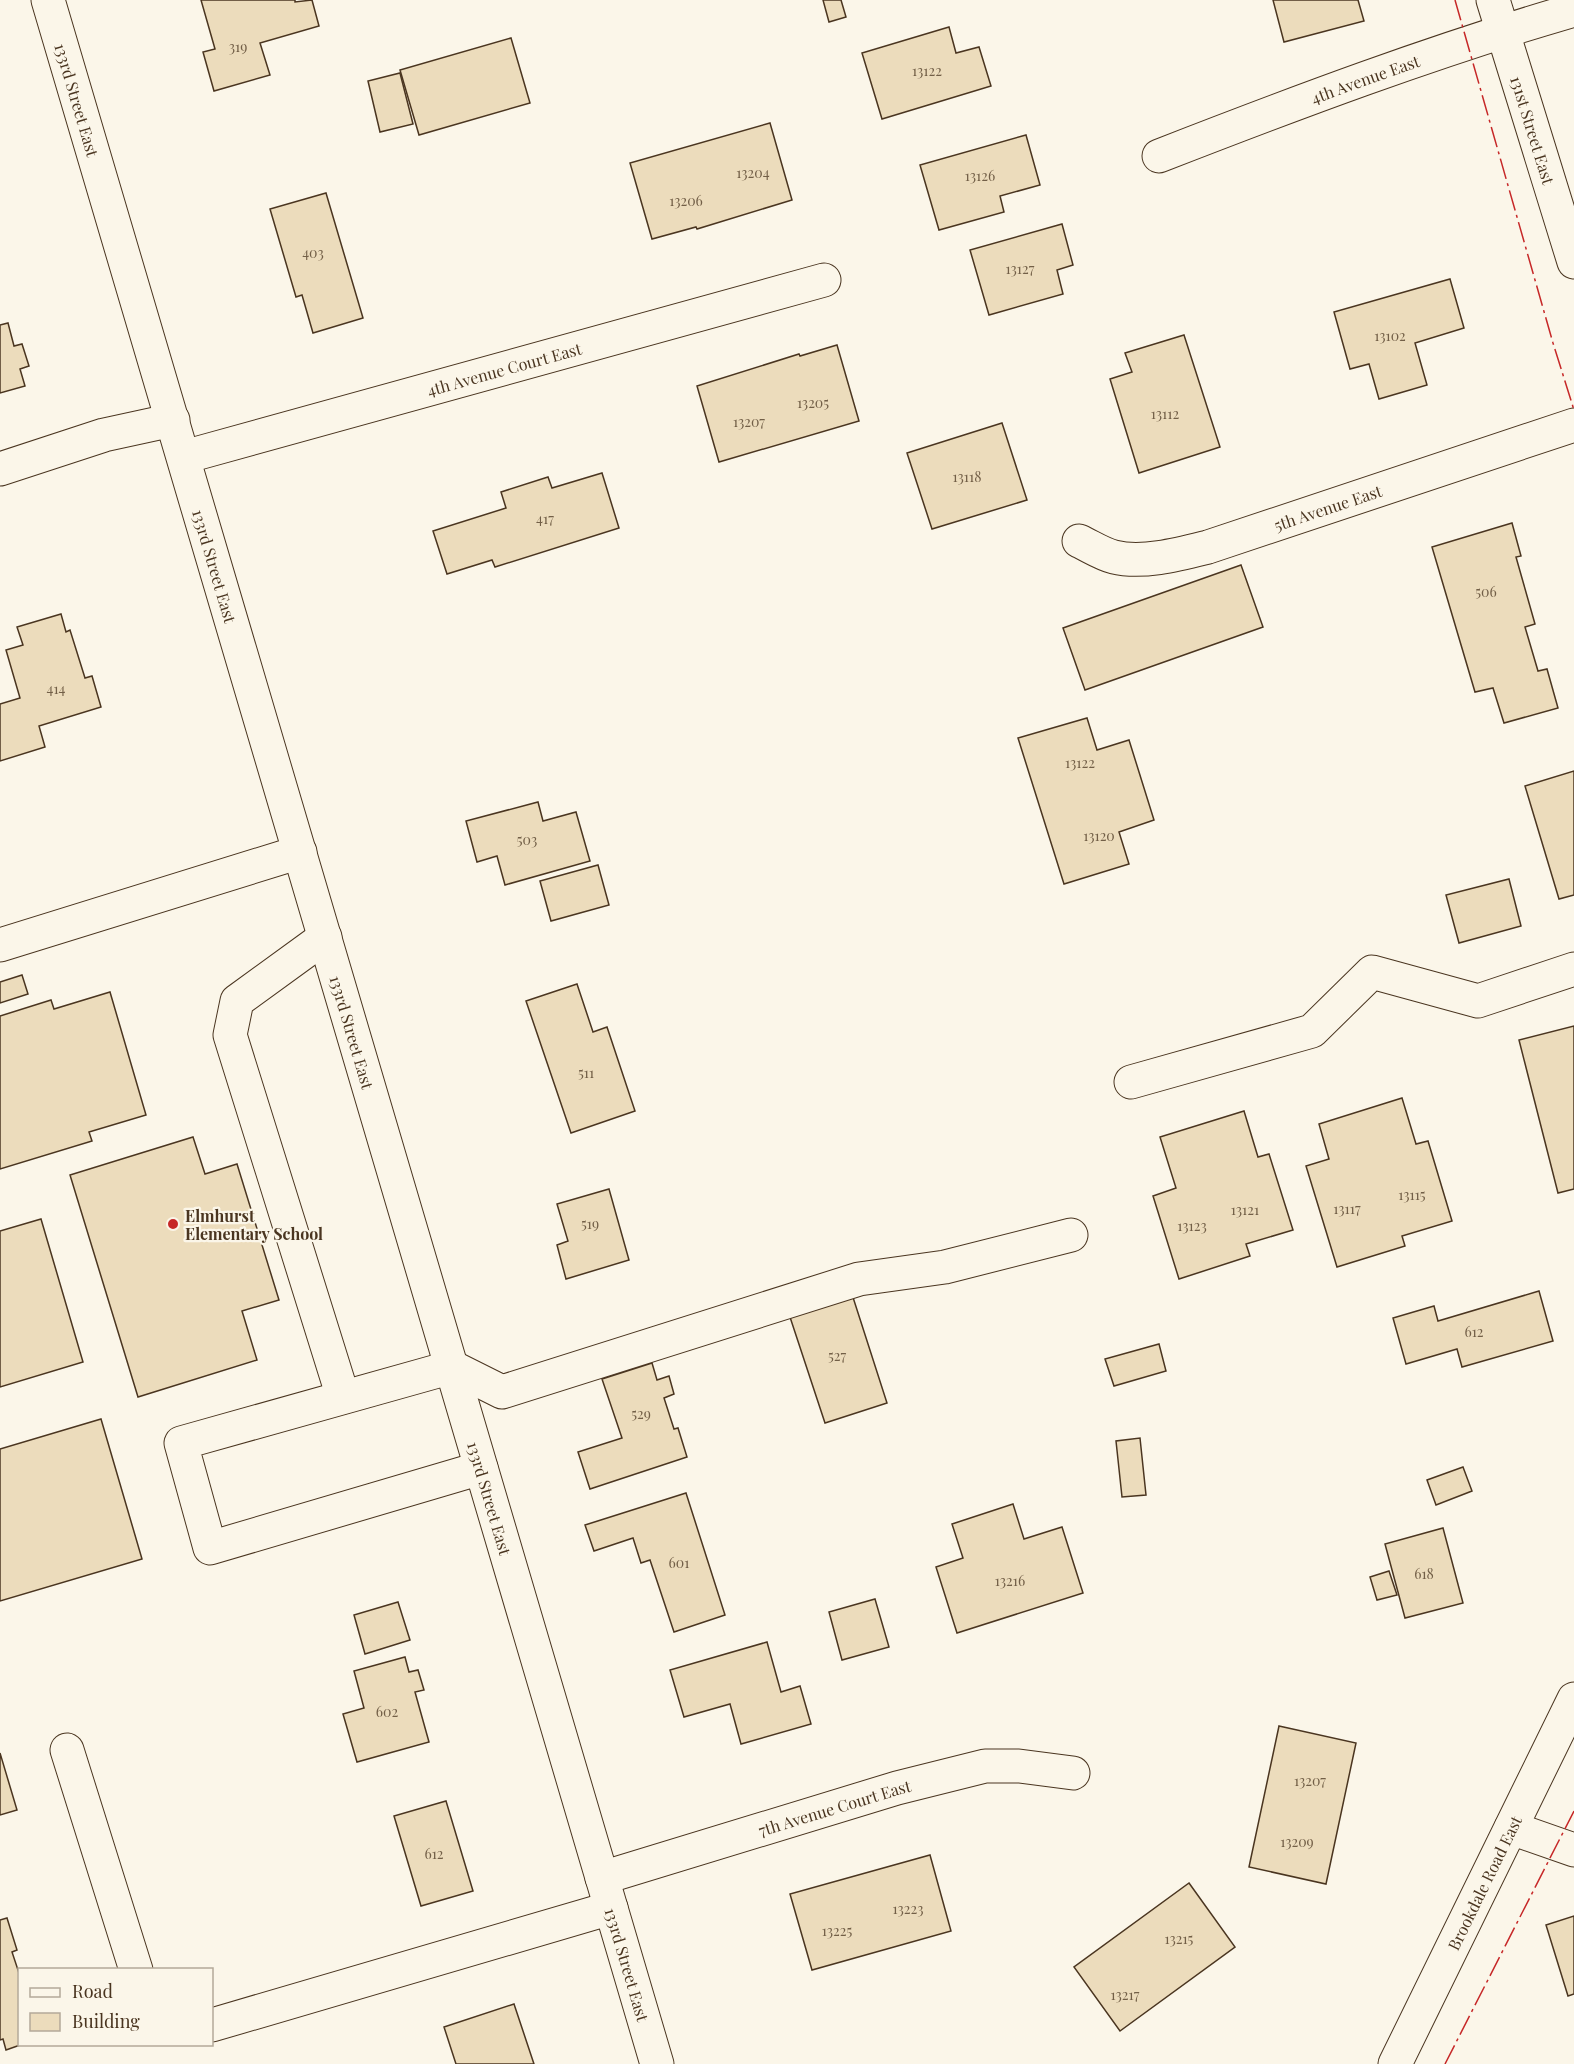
<svg xmlns="http://www.w3.org/2000/svg" width="1574" height="2064" font-family="'Playfair Display',serif">
  <style>
    .building { fill: #ecdcbc; stroke: #4a3520; stroke-width: 1.5 }
    .lines { fill: none; stroke-linecap: round; stroke-linejoin: round }
    .minor-casing { stroke: #4a3520; stroke-width: 35 }
    .major-casing { stroke: #4a3520; stroke-width: 35 }
    .minor { stroke: #fbf6e9; stroke-width: 33 }
    .major { stroke: #fbf6e9; stroke-width: 33 }
    .power { stroke: #c62828; stroke-width: 1.5; stroke-dasharray: 21 4.5 3 4.5; stroke-linecap: butt }
    .poi-dot { fill: #c62828; stroke: #fbf6e9; stroke-width: 2 }
    .labels { text-anchor: middle; dominant-baseline: central; stroke-width: 4.5; stroke-linejoin: round; paint-order: stroke }
    .number-label { font-size: 14px; fill: #725f47 }
    .street-label { font-size: 16px; fill: #4a3520; stroke: #fbf6e9 }
    .poi-label { font-size: 16px; font-weight: bold; fill: #4a3520; stroke: #fbf6e9; text-anchor: start }
  </style>
  <rect width="100%" height="100%" fill="#fbf6e9"/>
  <g class="building">
    <polygon points="201,0 295,0 295,2 312,0 319,26 260,43 270,75 214,91 203,52 215,49"/>
    <polygon points="823,0 841,0 846,17 829,22"/>
    <polygon points="1273,0 1358,0 1364,21 1284,42"/>
    <polygon points="949,27 956,53 979,47 991,86 882,119 862,53"/>
    <polygon points="511,38 530,103 419,135 400,70"/>
    <polygon points="400,73 413,124 380,132 368,81"/>
    <polygon points="770,123 792,200 697,229 696,227 652,239 630,163"/>
    <polygon points="1026,135 1040,185 1000,196 1004,212 939,230 920,165"/>
    <polygon points="326,193 363,318 313,333 302,295 296,297 270,209"/>
    <polygon points="1062,224 1073,265 1057,270 1063,294 989,315 970,250"/>
    <polygon points="1450,279 1464,328 1415,343 1427,385 1379,399 1369,364 1350,369 1334,312"/>
    <polygon points="8,323 14,346 22,344 29,366 20,369 25,386 0,393 0,325"/>
    <polygon points="1184,335 1220,447 1139,473 1110,379 1132,372 1125,353"/>
    <polygon points="837,345 859,421 719,462 697,386 799,354 800,356"/>
    <polygon points="1002,423 1027,500 932,529 907,453"/>
    <polygon points="602,473 619,528 495,567 492,560 447,574 433,531 506,508 501,492 548,477 552,488"/>
    <polygon points="1512,523 1521,556 1516,557 1535,624 1525,627 1538,671 1547,669 1558,708 1504,723 1493,688 1475,692 1432,547"/>
    <polygon points="1241,565 1263,627 1085,690 1063,628"/>
    <polygon points="61,614 66,632 70,630 85,678 92,676 101,707 39,726 45,747 0,761 0,704 20,698 6,650 23,645 17,627"/>
    <polygon points="1087,718 1097,750 1129,740 1154,820 1119,832 1129,864 1064,884 1018,738"/>
    <polygon points="1574,771 1574,895 1559,899 1525,786"/>
    <polygon points="538,802 543,821 576,812 590,861 505,885 497,856 477,862 466,821"/>
    <polygon points="598,865 609,905 551,921 540,881"/>
    <polygon points="1509,879 1521,926 1459,943 1446,895"/>
    <polygon points="22,975 28,994 0,1003 0,982"/>
    <polygon points="577,984 593,1032 607,1027 635,1111 571,1133 526,1001"/>
    <polygon points="110,992 146,1115 89,1132 92,1141 0,1169 0,1016 51,1000 54,1009"/>
    <polygon points="1574,1026 1574,1189 1558,1193 1519,1040"/>
    <polygon points="1402,1098 1416,1144 1428,1141 1452,1221 1402,1236 1405,1246 1337,1267 1306,1166 1329,1159 1319,1124"/>
    <polygon points="1244,1111 1258,1157 1269,1154 1293,1230 1246,1244 1250,1256 1179,1279 1153,1196 1176,1188 1160,1137"/>
    <polygon points="193,1137 205,1174 237,1164 279,1300 242,1311 257,1360 138,1397 70,1175"/>
    <polygon points="609,1189 629,1260 566,1279 557,1245 568,1241 557,1204"/>
    <polygon points="41,1219 83,1362 0,1387 0,1231"/>
    <polygon points="850,1288 887,1403 825,1423 787,1308"/>
    <polygon points="1539,1291 1553,1341 1462,1367 1457,1349 1406,1364 1393,1318 1434,1306 1438,1321"/>
    <polygon points="1159,1344 1166,1371 1114,1386 1105,1359"/>
    <polygon points="652,1363 657,1380 669,1376 674,1394 664,1398 674,1429 678,1428 687,1457 590,1489 578,1452 622,1438 602,1379"/>
    <polygon points="101,1419 142,1559 0,1601 0,1449"/>
    <polygon points="1140,1438 1146,1495 1122,1497 1116,1441"/>
    <polygon points="1463,1467 1472,1491 1436,1505 1427,1480"/>
    <polygon points="686,1493 725,1615 674,1632 650,1560 641,1563 633,1538 594,1551 585,1525"/>
    <polygon points="1013,1504 1024,1539 1062,1527 1083,1593 957,1633 936,1567 963,1558 952,1524"/>
    <polygon points="1443,1528 1463,1603 1405,1618 1385,1544"/>
    <polygon points="1389,1571 1397,1595 1377,1600 1370,1577"/>
    <polygon points="875,1599 889,1647 842,1660 829,1612"/>
    <polygon points="398,1602 410,1640 365,1654 354,1615"/>
    <polygon points="767,1642 781,1692 800,1686 811,1724 741,1744 730,1704 684,1717 670,1670"/>
    <polygon points="405,1657 409,1672 418,1670 424,1690 415,1692 429,1742 357,1762 343,1714 364,1708 354,1671"/>
    <polygon points="1279,1726 1356,1743 1326,1884 1249,1867"/>
    <polygon points="0,1753 17,1810 0,1815"/>
    <polygon points="446,1801 473,1891 421,1906 394,1816"/>
    <polygon points="930,1855 951,1931 812,1970 790,1894"/>
    <polygon points="1189,1883 1235,1947 1120,2031 1074,1967"/>
    <polygon points="1574,1916 1574,1994 1568,1996 1546,1925"/>
    <polygon points="7,1918 17,1950 12,1952 20,1976 20,2044 23,2044 6,2050 3,2039 0,2040 0,1920"/>
    <polygon points="514,2004 534,2064 456,2064 444,2027"/>
  </g>
  <g class="lines">
    <defs>
      <g id="minor">
        <path id="s1" d="M48,0L657,2064"/>
        <path id="s2" d="M1159,156C1295,103 1433,51 1574,10"/>
        <path id="s3" d="M184,457L824,280"/>
        <polyline points="0,469 104,435 173,420"/>
        <path id="s4" d="M1079,541C1090,546 1102,554 1114,557C1143,564 1180,554 1208,547L1574,425"/>
        <polyline points="325,937 237,1001 230,1035 343,1397"/>
        <polyline points="0,945 300,852"/>
        <polyline points="1131,1082 1312,1031 1372,972 1478,1001 1574,969"/>
        <polyline points="481,1468 210,1548 181,1443 452,1367 502,1392 859,1279 945,1267 1071,1235"/>
        <polyline points="67,1750 136,1970"/>
        <polyline points="1511,1828 1574,1850"/>
        <path id="s5" d="M602,1878L897,1788L985,1766H1019L1073,1773"/>
        <polyline points="212,2025 611,1908"/>
      </g>
      <g id="major">
        <path id="s6" d="M1493,0L1574,262"/>
        <path id="s7" d="M1395,2064L1574,1699"/>
      </g>
    </defs>
    <use href="#minor" class="minor-casing"/>
    <use href="#major" class="major-casing"/>
    <use href="#minor" class="minor"/>
    <use href="#major" class="major"/>
    <g class="power">
      <polyline points="1455,0 1553,343 1574,410"/>
      <polyline points="1445,2064 1574,1811"/>
    </g>
  </g>
  <circle class="poi-dot" cx="173" cy="1224" r="6"/>
  <g class="labels">
    <g class="number-label">
      <text x="238" y="46">319</text>
      <text x="927" y="70">13122</text>
      <text x="753" y="172">13204</text>
      <text x="980" y="175">13126</text>
      <text x="686" y="200">13206</text>
      <text x="313" y="252">403</text>
      <text x="1020" y="268">13127</text>
      <text x="1390" y="335">13102</text>
      <text x="813" y="402">13205</text>
      <text x="1165" y="413">13112</text>
      <text x="749" y="421">13207</text>
      <text x="967" y="476">13118</text>
      <text x="545" y="518">417</text>
      <text x="1486" y="591">506</text>
      <text x="56" y="688">414</text>
      <text x="1080" y="762">13122</text>
      <text x="1099" y="835">13120</text>
      <text x="527" y="839">503</text>
      <text x="586" y="1072">511</text>
      <text x="1412" y="1194">13115</text>
      <text x="1347" y="1208">13117</text>
      <text x="1245" y="1209">13121</text>
      <text x="590" y="1223">519</text>
      <text x="1192" y="1225">13123</text>
      <text x="1474" y="1331">612</text>
      <text x="837" y="1355">527</text>
      <text x="641" y="1413">529</text>
      <text x="679" y="1562">601</text>
      <text x="1424" y="1573">618</text>
      <text x="1010" y="1580">13216</text>
      <text x="387" y="1711">602</text>
      <text x="1310" y="1780">13207</text>
      <text x="1297" y="1841">13209</text>
      <text x="434" y="1853">612</text>
      <text x="908" y="1908">13223</text>
      <text x="837" y="1930">13225</text>
      <text x="1179" y="1938">13215</text>
      <text x="1125" y="1994">13217</text>
    </g>
    <g class="street-label">
      <text stroke="none"><textPath href="#s2" startOffset="220">4th Avenue East</textPath></text>
      <text stroke="none"><textPath href="#s1" startOffset="104">133rd Street East</textPath></text>
      <text stroke="none"><textPath href="#s6" startOffset="136">131st Street East</textPath></text>
      <text stroke="none"><textPath href="#s3" startOffset="332">4th Avenue Court East</textPath></text>
      <text stroke="none"><textPath href="#s4" startOffset="260">5th Avenue East</textPath></text>
      <text stroke="none"><textPath href="#s1" startOffset="590">133rd Street East</textPath></text>
      <text stroke="none"><textPath href="#s1" startOffset="1076">133rd Street East</textPath></text>
      <text stroke="none"><textPath href="#s1" startOffset="1562">133rd Street East</textPath></text>
      <text stroke="none"><textPath href="#s5" startOffset="243">7th Avenue Court East</textPath></text>
      <text stroke="none"><textPath href="#s7" startOffset="202">Brookdale Road East</textPath></text>
      <text stroke="none"><textPath href="#s1" startOffset="2048">133rd Street East</textPath></text>
    </g>
    <g class="poi-label">
      <text x="185" y="1215">Elmhurst<tspan x="185" dy="18">Elementary School</tspan></text>
    </g>
  </g>
  <rect x="18" y="1968" width="195" height="78" fill="#fbf6e9" stroke="#b4a999" stroke-width="1.5"/>
  <rect x="30" y="1988" width="30" height="9" fill="#fbf6e9" stroke="#b4a999" stroke-width="1.5"/>
  <text x="72" y="1998" font-size="18" fill="#4a3520">Road</text>
  <rect x="30" y="2013" width="30" height="18" fill="#ecdcbc" stroke="#b4a999" stroke-width="1.5"/>
  <text x="72" y="2028" font-size="18" fill="#4a3520">Building</text>
</svg>
